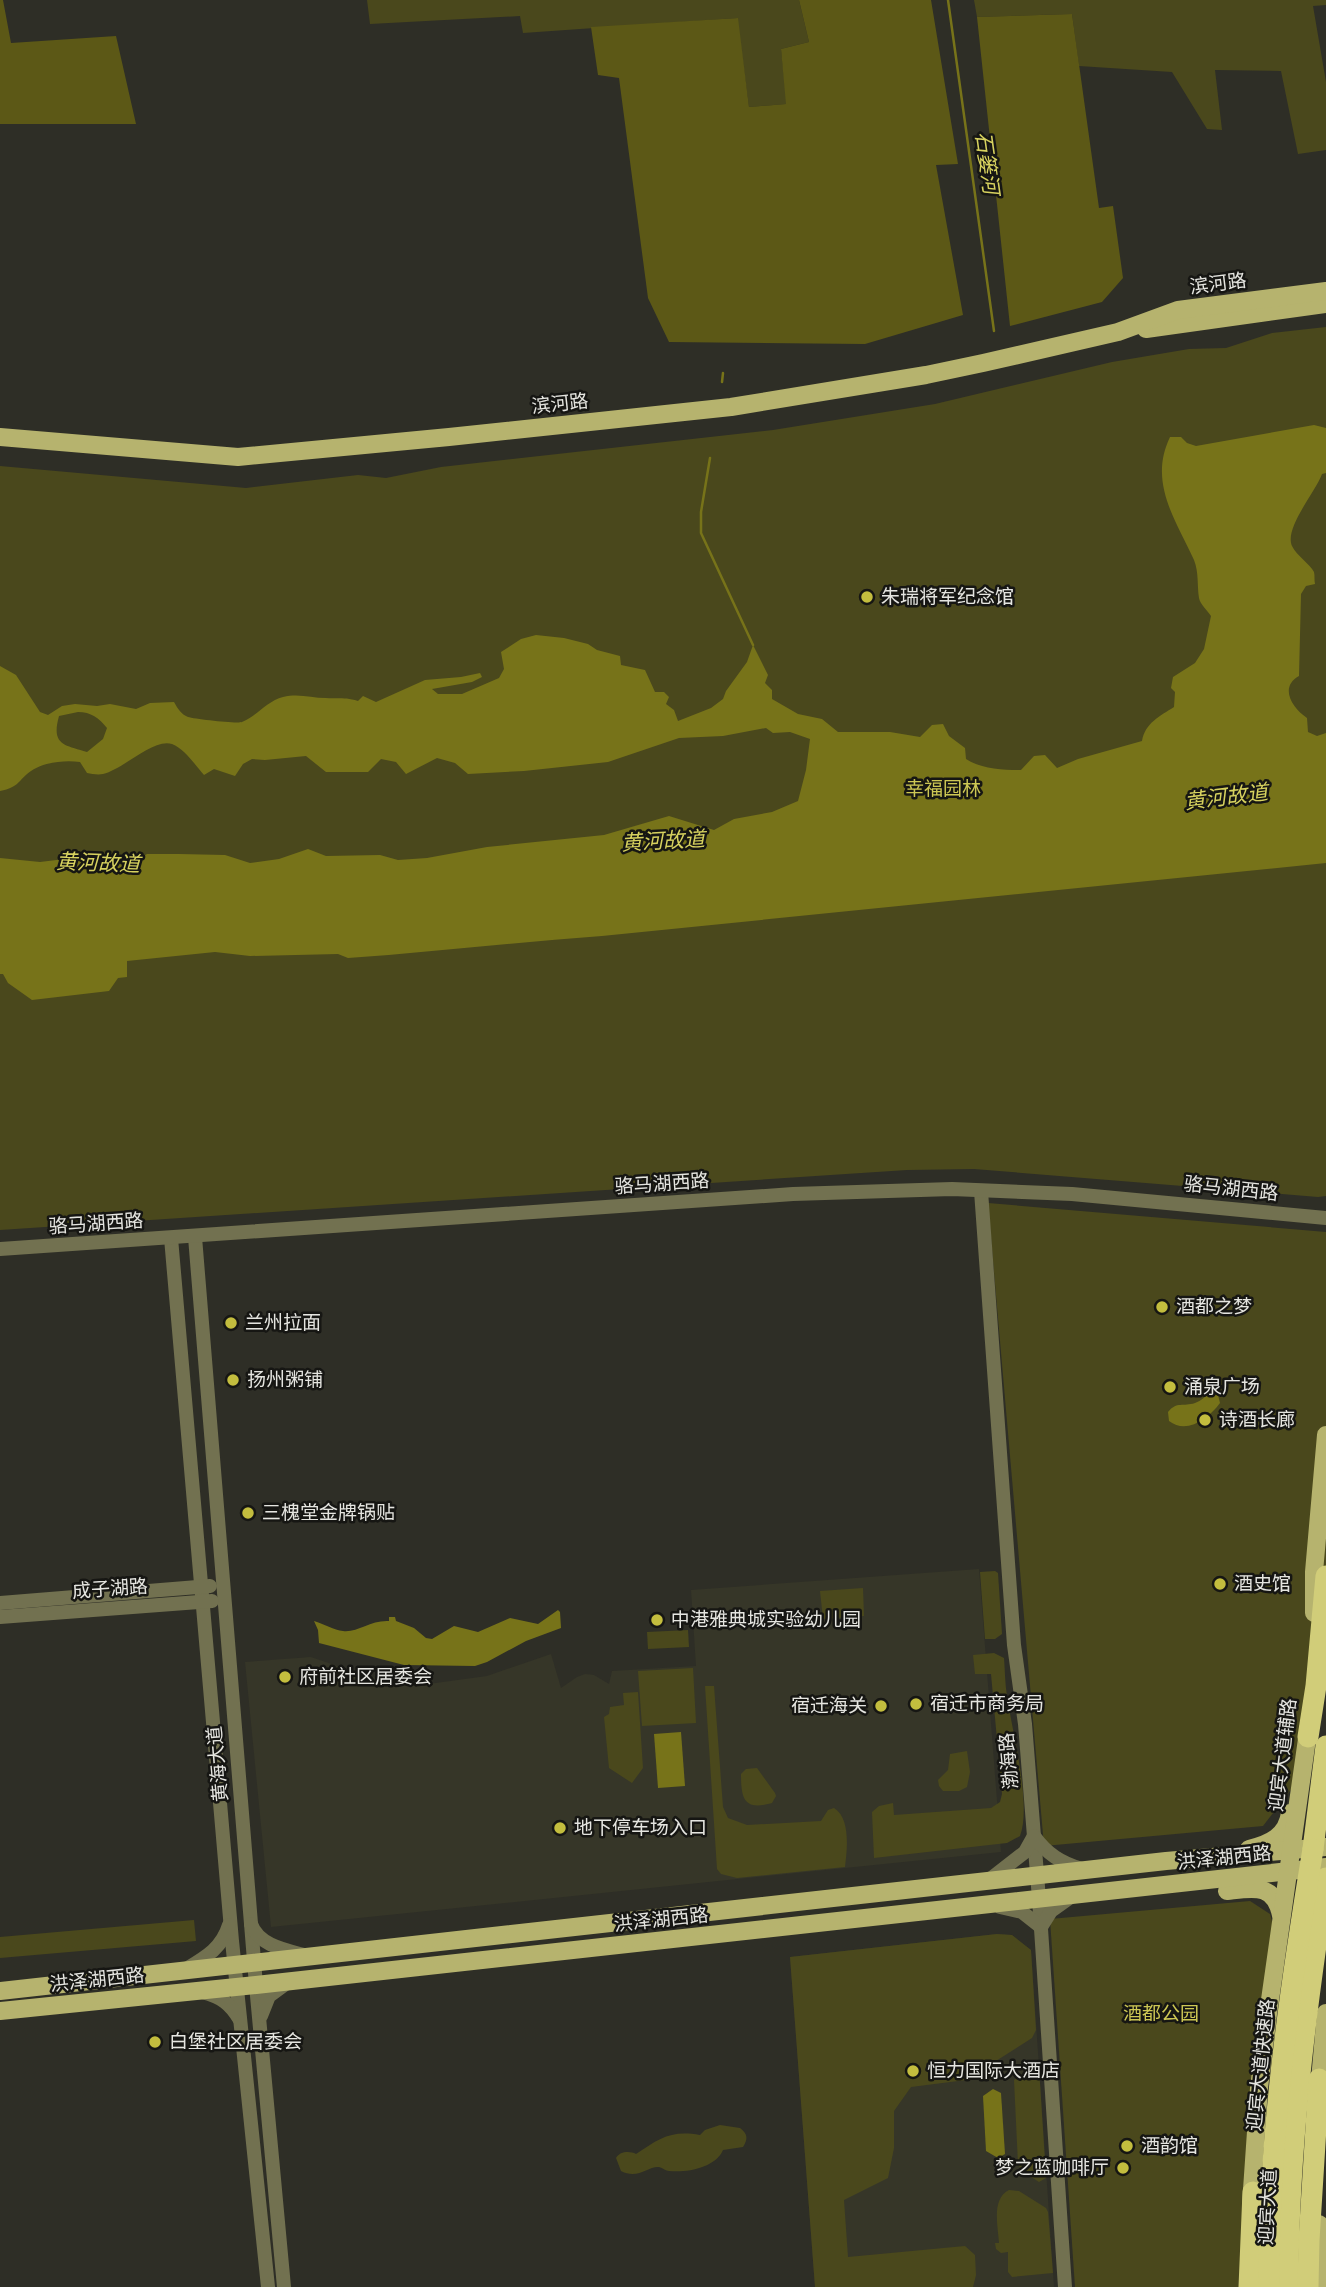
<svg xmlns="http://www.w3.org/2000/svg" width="1326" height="2287" font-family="Signika,'Noto Sans SC',sans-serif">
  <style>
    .built { fill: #363628 }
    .green { fill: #4a481c }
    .forest { fill: #5c5816 }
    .water { fill: #777319; fill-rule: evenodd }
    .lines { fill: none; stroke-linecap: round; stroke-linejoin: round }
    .stream { stroke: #777319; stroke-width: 2.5 }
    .minor { stroke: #727150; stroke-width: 14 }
    .major { stroke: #b6b36e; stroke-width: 18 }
    .highway { stroke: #d1cd79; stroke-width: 21 }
    .highway-bridge { stroke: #d1cd79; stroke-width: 21 }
    .poi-dot { fill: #c3bd3e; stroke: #161613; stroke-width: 2.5 }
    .labels { text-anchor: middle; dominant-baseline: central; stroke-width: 5; stroke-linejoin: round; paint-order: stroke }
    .street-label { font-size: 19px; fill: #e5e5e0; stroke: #161613 }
    .poi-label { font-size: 19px; fill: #e5e5e0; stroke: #161613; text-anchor: start }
    .park-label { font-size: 19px; fill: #cdc754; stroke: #161613 }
    .water-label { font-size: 21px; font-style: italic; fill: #d7d25f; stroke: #161613 }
  </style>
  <rect width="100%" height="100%" fill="#2e2e26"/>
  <g class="built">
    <polygon points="979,1569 1001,1852 271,1927 245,1662 311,1657 361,1674 400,1684 421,1685 487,1676 551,1654 561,1688 577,1677 585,1674 594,1675 609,1684 612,1671 696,1666 691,1590"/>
    <polygon points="997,1934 1012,1935 1031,1950 1054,2287 815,2287 790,1957"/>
  </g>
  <g class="green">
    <polygon points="367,0 799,0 809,42 781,49 787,104 749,107 737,18 523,33 520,16 370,24"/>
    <polygon points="974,0 1326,0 1326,5 1313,6 1326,82 1326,150 1298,154 1281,71 1215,70 1222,130 1207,129 1172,72 1079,66 1072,14 977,17"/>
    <polygon points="1326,327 1326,1196 1318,1197 974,1169 907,1170 0,1230 0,466 246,488 358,475 386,478 441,467 773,430 935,404 1112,362 1189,349 1226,348 1272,333"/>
    <polygon points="988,1203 1326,1232 1326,1613 1296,1783 1263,1826 1044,1846"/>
    <polygon points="995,1571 998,1573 1002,1634 995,1639 985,1639 980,1572"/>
    <polygon points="863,1588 864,1616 823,1619 820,1591"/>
    <polygon points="688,1630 689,1647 648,1649 647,1632"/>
    <path d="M994,1653L1004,1658C1005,1671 1005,1684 1007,1696C1012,1731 1032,1804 1020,1836L1007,1843L874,1858L872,1812L879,1806L893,1803L894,1815L991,1808L1000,1802L1002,1794L991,1674H975L973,1655Z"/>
    <polygon points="693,1668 696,1723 642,1726 638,1671"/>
    <path d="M705,1686H714L723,1807L728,1818L747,1825L821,1821L828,1810L834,1808C851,1818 847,1851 845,1867L737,1878L721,1874L717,1869Z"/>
    <polygon points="638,1692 643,1768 632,1783 609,1768 604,1717 609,1714 610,1707 624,1705 623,1693"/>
    <polygon points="967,1751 970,1772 967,1787 959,1791 943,1791 939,1786 938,1780 948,1770 950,1754"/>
    <path d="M757,1768L775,1793L776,1796L772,1803C744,1811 741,1799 741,1774L746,1769Z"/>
    <polygon points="1250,1901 1270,1914 1276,1936 1245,2287 1075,2287 1050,1919"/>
    <polygon points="194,1920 196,1941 0,1958 0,1937"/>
    <polygon points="997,1934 1012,1935 1031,1950 1036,2030 1032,2038 966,2080 911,2087 894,2111 894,2148 888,2178 844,2200 848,2257 965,2246 975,2255 976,2275 973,2287 815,2287 790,1957"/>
    <polygon points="1035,2065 1039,2067 1046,2178 1039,2182 1022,2171 1018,2164 1014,2080"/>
    <path d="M720,2125L740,2128C748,2134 748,2139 743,2147L723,2150C716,2167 688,2173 669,2171C666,2171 663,2168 659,2167C648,2166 638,2180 621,2171L616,2158C620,2151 630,2151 636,2154C660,2138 671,2130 700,2135L705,2130Z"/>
    <path d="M1009,2190L1019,2191L1046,2208L1048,2212L1053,2273L1012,2277L1008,2272V2252L1001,2253L996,2249L995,2243H999C998,2226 991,2199 1009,2190Z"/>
  </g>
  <g class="forest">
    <polygon points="0,0 3,0 11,43 116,36 136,124 0,124"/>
    <polygon points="799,0 931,0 958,164 936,165 963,315 865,344 669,342 648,298 619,78 598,75 591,27 738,18 749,107 786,104 781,49 809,42"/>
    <polygon points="1072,14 1099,208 1113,206 1123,278 1102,302 1010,326 977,17"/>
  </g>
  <g class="water">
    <path d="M1314,425L1326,428V473L1322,474C1315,493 1284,528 1292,546C1297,556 1310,564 1314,572C1315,576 1314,580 1315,584L1306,586L1301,594L1299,676C1279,687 1292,708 1307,718L1308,732L1317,736L1326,733V863L602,936C517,942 433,952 348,958L338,954L250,956L215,952L127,961V977L118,978L109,991L32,1000L8,983L3,974H0V858L40,862L81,857L106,859L140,858L147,854H179L225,855L250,863L279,859L308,849L326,856L380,855L398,860L427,858L487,847L604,835L669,816L714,830L734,819L772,812L798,801L806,770L810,739L790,732L773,733L766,728L723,736L679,738L608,762L524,771L468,774L455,763L437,758L406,774L396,762L381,759L368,772H326L306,756L265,760L252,759L243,764L235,776L214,769L204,775C195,765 185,749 172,744C153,738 124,769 103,774C98,775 92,774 87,773L80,762C65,760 44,762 31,771C17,781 20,787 0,791V666L16,675L40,712L48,715L62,706L75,704L97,706L110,704L136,709L150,703L174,702C178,709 181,714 188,717C195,719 237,724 242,722C257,716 267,701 283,697C299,693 311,698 326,698C339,699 345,697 358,701L363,696L376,702L425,680L461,677L480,673L482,677L472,682L432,689L438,694H462L499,678L504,669L501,652L521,639L536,635L564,638L588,644L597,650L620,656L621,665L645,670L655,692H664L669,697L666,704L674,710L678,721L711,708L723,699L726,691L747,662L753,645L768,675L765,683L772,690V699L798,714L822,719L838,732H890L920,737L932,725L943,724L949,736L965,748L966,759C981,769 1003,770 1021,770L1034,756L1045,755L1057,768L1078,759L1142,741C1145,723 1160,716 1174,707L1175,692L1171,688L1173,677L1195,663L1204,649L1211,616C1207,610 1200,604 1199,598C1197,585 1199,573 1194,560C1176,520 1148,483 1170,437H1181L1187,443L1196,446ZM78,712C91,712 99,718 107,728L103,739L87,752C64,745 51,745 59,716Z"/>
    <path d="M1210,1392L1218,1395L1220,1403C1209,1418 1187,1435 1169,1421L1168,1412C1177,1401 1183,1407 1195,1403C1201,1401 1206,1396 1210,1392Z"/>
    <path d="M558,1610L560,1612L561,1628L526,1641L487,1662L475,1666L404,1665L319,1643L318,1630L314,1621C324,1624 334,1630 343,1631C357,1633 370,1620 389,1621V1617H395L396,1621L414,1628L426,1638L432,1639L454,1626L478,1632L510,1618L538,1624Z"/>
    <polygon points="681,1732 685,1786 658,1788 654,1734"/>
    <polygon points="993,2089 1001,2093 1005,2154 998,2158 986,2151 983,2096"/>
  </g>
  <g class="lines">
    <g class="stream">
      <polyline points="948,0 994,331"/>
      <polyline points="722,382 723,373"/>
      <polyline points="710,458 701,512 701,533 753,645"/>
    </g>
    <g class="minor">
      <polyline points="981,1191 1014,1645 1025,1724 1039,1899 1065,2287"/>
      <polyline points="195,1237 256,1985 284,2287"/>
      <polyline points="171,1238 232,1941 268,2287"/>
      <polyline points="0,1249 793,1194 952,1189 1072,1194 1326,1218"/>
      <polyline points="0,1603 210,1586"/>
      <polyline points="0,1617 212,1601"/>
      <path d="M989,1880L1025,1852L1034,1836C1047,1854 1061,1863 1082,1869"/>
      <polyline points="1000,1907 1022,1912 1041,1927 1051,1911 1072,1896"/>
      <path d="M251,1924C258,1945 285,1950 304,1955"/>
      <path d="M186,1969C206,1957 222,1948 229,1925"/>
      <path d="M202,1992C221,1997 230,2003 240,2020"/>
      <polyline points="261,2016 269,1996 288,1982"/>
    </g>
    <g class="major">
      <polyline points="1146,329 1326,304"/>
      <polyline points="0,437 238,457 449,437 731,407 926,375 983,363 1118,332 1178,310 1326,291"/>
      <polyline points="1314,1613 1314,1572 1326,1435"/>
      <path d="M1249,1849C1270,1844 1287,1836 1290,1813"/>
      <path d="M1227,1891C1254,1888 1274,1883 1281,1915"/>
      <polyline points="0,1991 1166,1861 1326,1847"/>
      <polyline points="0,2011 256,1985 1326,1867"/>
      <polyline points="1319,2091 1326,2013"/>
      <polyline points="1251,2204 1259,2088 1268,2014 1309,1725"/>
      <polyline points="1319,2224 1320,2287"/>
    </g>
    <g class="highway">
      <polyline points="1308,1737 1316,1686 1326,1576"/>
      <polyline points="1313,1849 1326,1746"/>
      <polyline points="1249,2287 1253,2192"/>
      <path d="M1288,2287C1288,2150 1305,2014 1326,1878"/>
      <polyline points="1308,2287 1309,2240 1319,2079"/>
    </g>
    <path class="highway-bridge" d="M1269,2287C1268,2140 1289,1994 1313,1849"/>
  </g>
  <g class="poi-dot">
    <circle cx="867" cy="597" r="7"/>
    <circle cx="1162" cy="1307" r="7"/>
    <circle cx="231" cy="1323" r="7"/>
    <circle cx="233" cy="1380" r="7"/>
    <circle cx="1170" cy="1387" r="7"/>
    <circle cx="1205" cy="1420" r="7"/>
    <circle cx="248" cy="1513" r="7"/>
    <circle cx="1220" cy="1584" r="7"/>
    <circle cx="657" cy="1620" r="7"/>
    <circle cx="285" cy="1677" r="7"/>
    <circle cx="916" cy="1704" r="7"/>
    <circle cx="881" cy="1706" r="7"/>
    <circle cx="560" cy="1828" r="7"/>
    <circle cx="155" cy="2042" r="7"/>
    <circle cx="913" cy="2071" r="7"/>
    <circle cx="1127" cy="2146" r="7"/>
    <circle cx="1123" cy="2168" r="7"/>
  </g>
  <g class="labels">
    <g class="street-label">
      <text transform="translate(1218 284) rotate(-7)">滨河路</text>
      <text transform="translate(560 404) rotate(-6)">滨河路</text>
      <text transform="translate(662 1184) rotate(-4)">骆马湖西路</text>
      <text transform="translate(1231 1189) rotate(6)">骆马湖西路</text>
      <text transform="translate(96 1224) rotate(-4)">骆马湖西路</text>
      <text transform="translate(110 1589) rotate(-4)">成子湖路</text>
      <text transform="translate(1283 1755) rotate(-83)">迎宾大道辅路</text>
      <text transform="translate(1009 1761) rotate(-95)">渤海路</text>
      <text transform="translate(218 1764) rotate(-95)">黄海大道</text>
      <text transform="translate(1224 1858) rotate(-6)">洪泽湖西路</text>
      <text transform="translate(661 1920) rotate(-6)">洪泽湖西路</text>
      <text transform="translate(97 1980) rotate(-6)">洪泽湖西路</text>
      <text transform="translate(1261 2065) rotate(-84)">迎宾大道快速路</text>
      <text transform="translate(1268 2207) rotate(-87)">迎宾大道</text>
    </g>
    <g class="poi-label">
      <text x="881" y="597">朱瑞将军纪念馆</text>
      <text x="1176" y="1307">酒都之梦</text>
      <text x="245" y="1323">兰州拉面</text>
      <text x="247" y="1380">扬州粥铺</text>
      <text x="1184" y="1387">涌泉广场</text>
      <text x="1219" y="1420">诗酒长廊</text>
      <text x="262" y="1513">三槐堂金牌锅贴</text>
      <text x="1234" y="1584">酒史馆</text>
      <text x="671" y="1620">中港雅典城实验幼儿园</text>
      <text x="299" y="1677">府前社区居委会</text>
      <text x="930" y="1704">宿迁市商务局</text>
      <text x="867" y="1706" text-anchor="end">宿迁海关</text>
      <text x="574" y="1828">地下停车场入口</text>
      <text x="169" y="2042">白堡社区居委会</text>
      <text x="927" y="2071">恒力国际大酒店</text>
      <text x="1141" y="2146">酒韵馆</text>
      <text x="1109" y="2168" text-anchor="end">梦之蓝咖啡厅</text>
    </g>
    <g class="park-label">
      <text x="943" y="789">幸福园林</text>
      <text x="1161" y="2014">酒都公园</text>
    </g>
    <g class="water-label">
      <text transform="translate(987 163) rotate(82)">石篓河</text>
      <text transform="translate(1226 797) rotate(-7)">黄河故道</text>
      <text transform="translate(663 841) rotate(-3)">黄河故道</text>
      <text transform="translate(98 863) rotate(2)">黄河故道</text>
    </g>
  </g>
</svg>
